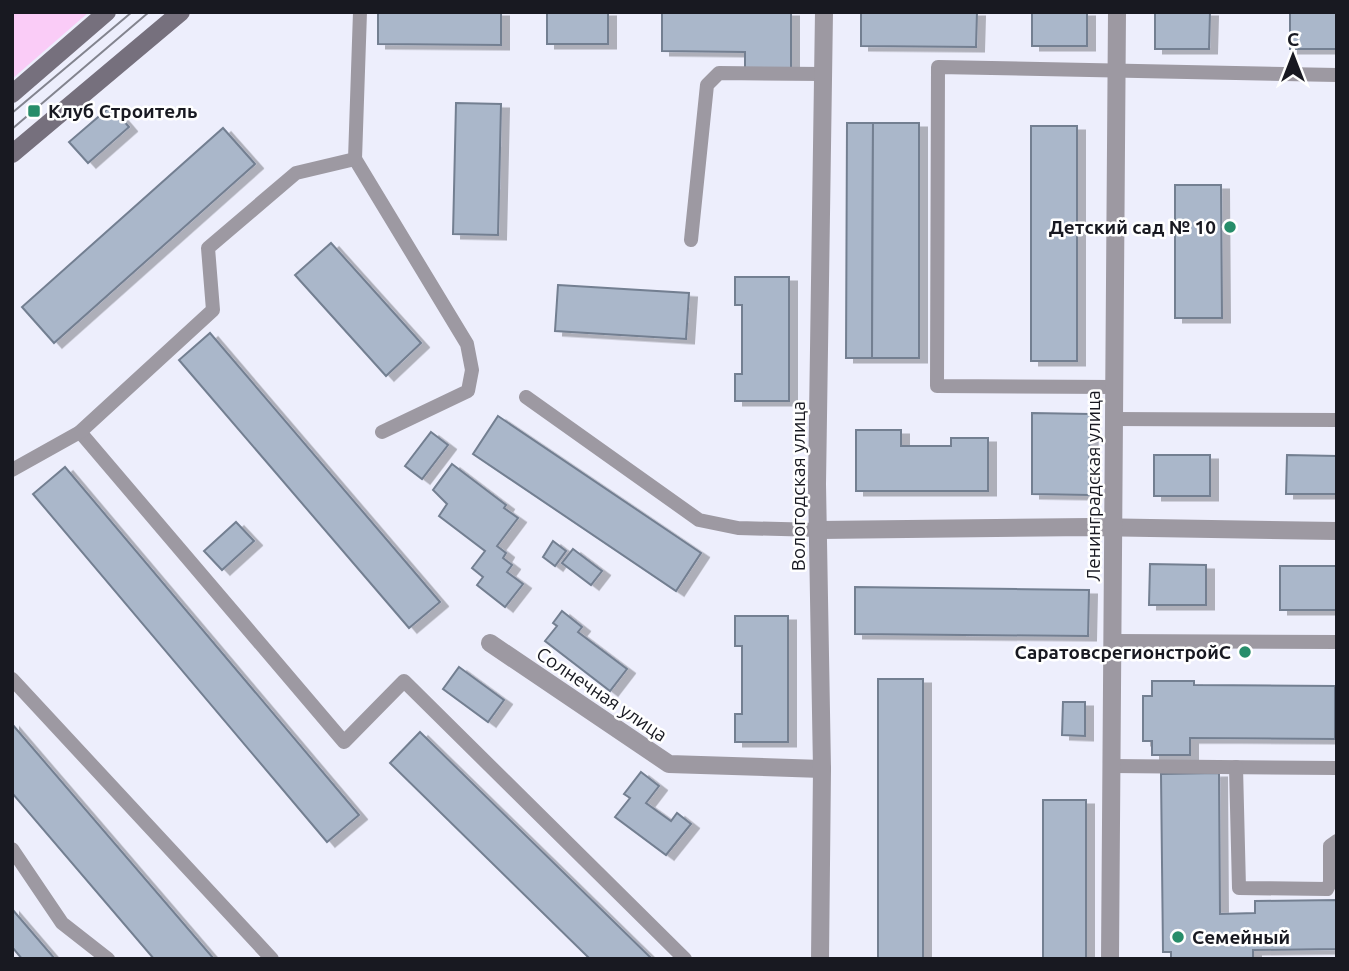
<svg xmlns="http://www.w3.org/2000/svg" width="1349" height="971" font-family="Ubuntu,sans-serif">
  <style>
    .green { fill: #faccf7 }
    .building { fill: #aab7ca; stroke: #737f91; stroke-width: 2; filter: url(#shadow) }
    .lines { fill: none; stroke-linecap: round; stroke-linejoin: round }
    .lane { stroke: #9d99a2; stroke-width: 14 }
    .street { stroke: #9d99a2; stroke-width: 18 }
    .secondary { stroke: #76707d; stroke-width: 18 }
    .tram { stroke: #83848f; stroke-width: 2 }
    .poi-dot { fill: #278d6a; stroke: #fff; stroke-width: 2.5 }
    .labels { text-anchor: middle; dominant-baseline: central; stroke-width: 5; stroke-linejoin: round; paint-order: stroke }
    .poi-label { font-size: 19px; font-weight: bold; fill: #181921; stroke: #fff; text-anchor: start }
    .street-label { font-size: 19px; fill: #181921; stroke: #fff }
  </style>
  <defs>
    <filter id="shadow"><feDropShadow dx="8" dy="4.5" stdDeviation="0" flood-color="#0004"/></filter>
  </defs>
  <rect width="100%" height="100%" fill="#edeefc"/>
  <polygon class="green" points="12,12 89,12 12,79"/>
  <g class="building">
    <polygon points="378,12 501,12 501,45 378,44"/>
    <rect x="547" y="12" width="61" height="32"/>
    <polygon points="662,12 791,12 791,69 745,69 745,52 662,51"/>
    <polygon points="861,12 977,12 976,47 861,46"/>
    <rect x="1032" y="12" width="55" height="34"/>
    <polygon points="1155,12 1210,12 1209,49 1155,49"/>
    <rect x="1290" y="12" width="47" height="37"/>
    <polygon points="456,103 501,104 498,235 453,234"/>
    <polygon points="111,106 129,127 88,163 69,142"/>
    <polygon points="847,123 873,123 872,358 846,358"/>
    <polygon points="873,123 919,123 919,358 872,358"/>
    <rect x="1031" y="126" width="46" height="235"/>
    <polygon points="223,128 255,164 54,343 22,307"/>
    <polygon points="1175,185 1221,185 1222,318 1175,318"/>
    <polygon points="331,243 421,343 386,376 295,275"/>
    <polygon points="735,277 789,277 789,401 735,401 735,374 742,374 742,305 735,305"/>
    <polygon points="558,285 689,293 686,339 555,331"/>
    <polygon points="210,333 440,602 409,628 179,360"/>
    <polygon points="1032,413 1090,414 1089,495 1032,494"/>
    <polygon points="498,416 701,553 676,591 473,454"/>
    <polygon points="856,430 901,430 901,446 951,446 951,438 988,438 988,491 856,491"/>
    <polygon points="431,432 448,445 422,479 405,466"/>
    <rect x="1154" y="455" width="56" height="41"/>
    <polygon points="1287,455 1337,456 1337,494 1286,494"/>
    <polygon points="452,464 506,505 504,508 518,518 497,546 506,553 503,558 512,565 507,572 523,584 505,607 477,585 483,577 472,568 485,551 439,516 447,504 433,490"/>
    <polygon points="65,467 359,815 327,842 33,494"/>
    <polygon points="236,522 254,541 222,570 204,551"/>
    <polygon points="553,541 566,551 555,566 543,557"/>
    <polygon points="573,549 602,571 591,585 562,563"/>
    <polygon points="1150,564 1206,565 1206,605 1149,605"/>
    <rect x="1280" y="566" width="57" height="44"/>
    <polygon points="855,587 1089,590 1088,636 855,634"/>
    <polygon points="562,611 582,627 578,632 627,669 610,691 545,641 557,626 553,623"/>
    <polygon points="735,616 788,616 788,742 735,742 735,714 742,714 742,646 735,646"/>
    <polygon points="459,667 504,700 488,722 443,689"/>
    <rect x="878" y="679" width="45" height="280"/>
    <polygon points="1152,681 1194,681 1194,685 1335,686 1335,739 1190,738 1190,755 1152,755 1152,741 1143,741 1143,696 1152,696"/>
    <polygon points="1063,702 1085,702 1085,736 1062,735"/>
    <polygon points="12,724 214,959 154,959 12,793"/>
    <polygon points="420,732 652,959 590,959 390,763"/>
    <polygon points="641,772 659,786 646,803 671,821 677,813 691,824 666,855 615,817 630,798 624,794"/>
    <polygon points="1219,773 1220,914 1255,913 1255,901 1337,900 1337,949 1253,950 1253,959 1171,959 1171,952 1163,952 1161,774"/>
    <rect x="1043" y="800" width="43" height="159"/>
    <polygon points="12,909 55,959 22,959 12,947"/>
  </g>
  <g class="lines">
    <g class="lane">
      <polyline points="355,159 467,344 472,370 468,391 382,432"/>
      <polyline points="691,240 707,85 719,73 823,74"/>
      <polyline points="1114,387 937,386 938,67 1337,75"/>
      <polyline points="526,397 699,520 738,528 819,530"/>
      <polyline points="1114,419 1337,420"/>
      <polyline points="80,432 344,742 404,681 685,959"/>
      <polyline points="12,470 80,432 213,310 208,248 296,173 355,159 360,12"/>
      <polyline points="1114,641 1337,642"/>
      <polyline points="12,679 272,959"/>
      <polyline points="1112,766 1337,768"/>
      <polyline points="1236,767 1239,888 1327,889 1330,883 1330,846 1337,841"/>
      <polyline points="12,849 62,923 108,959"/>
    </g>
    <g class="street">
      <polyline points="819,530 1090,527 1337,531"/>
      <polyline points="490,643 669,764 822,769"/>
      <polyline points="820,959 822,769 817,484 824,12"/>
      <polyline points="1110,959 1117,12"/>
    </g>
    <g class="secondary">
      <polyline points="12,94 107,12"/>
      <polyline points="12,154 181,12"/>
    </g>
    <g class="tram">
      <polyline points="12,113 132,12"/>
      <polyline points="12,129 149,12"/>
    </g>
  </g>
  <g class="poi-dot">
    <rect x="27" y="104" width="14" height="14" rx="3.5"/>
    <circle cx="1230" cy="227" r="7"/>
    <circle cx="1245" cy="652" r="7"/>
    <circle cx="1178" cy="937" r="7"/>
  </g>
  <g class="labels">
    <g class="poi-label">
      <text x="48" y="111">Клуб Строитель</text>
      <text x="1216" y="227" text-anchor="end">Детский сад № 10</text>
      <text x="1231" y="652" text-anchor="end">СаратовсрегионстройС</text>
      <text x="1192" y="937">Семейный</text>
    </g>
    <g class="street-label">
      <text transform="translate(798 486) rotate(-90)">Вологодская улица</text>
      <text transform="translate(1093 486) rotate(-90)">Ленинградская улица</text>
      <text transform="translate(602 694) rotate(34)">Солнечная улица</text>
    </g>
  </g>
  <rect width="1349" height="971" fill="none" stroke="#181921" stroke-width="28"/>
  <g transform="translate(1293 56)" stroke="#ffffff" stroke-width="5" paint-order="stroke">
  <path d="M0-5L12 26L0 18L-12 26Z" fill="#181921"/>
  <text y="-10" font-size="19" font-weight="bold" text-anchor="middle" fill="#181921">С</text>
  </g>
</svg>
